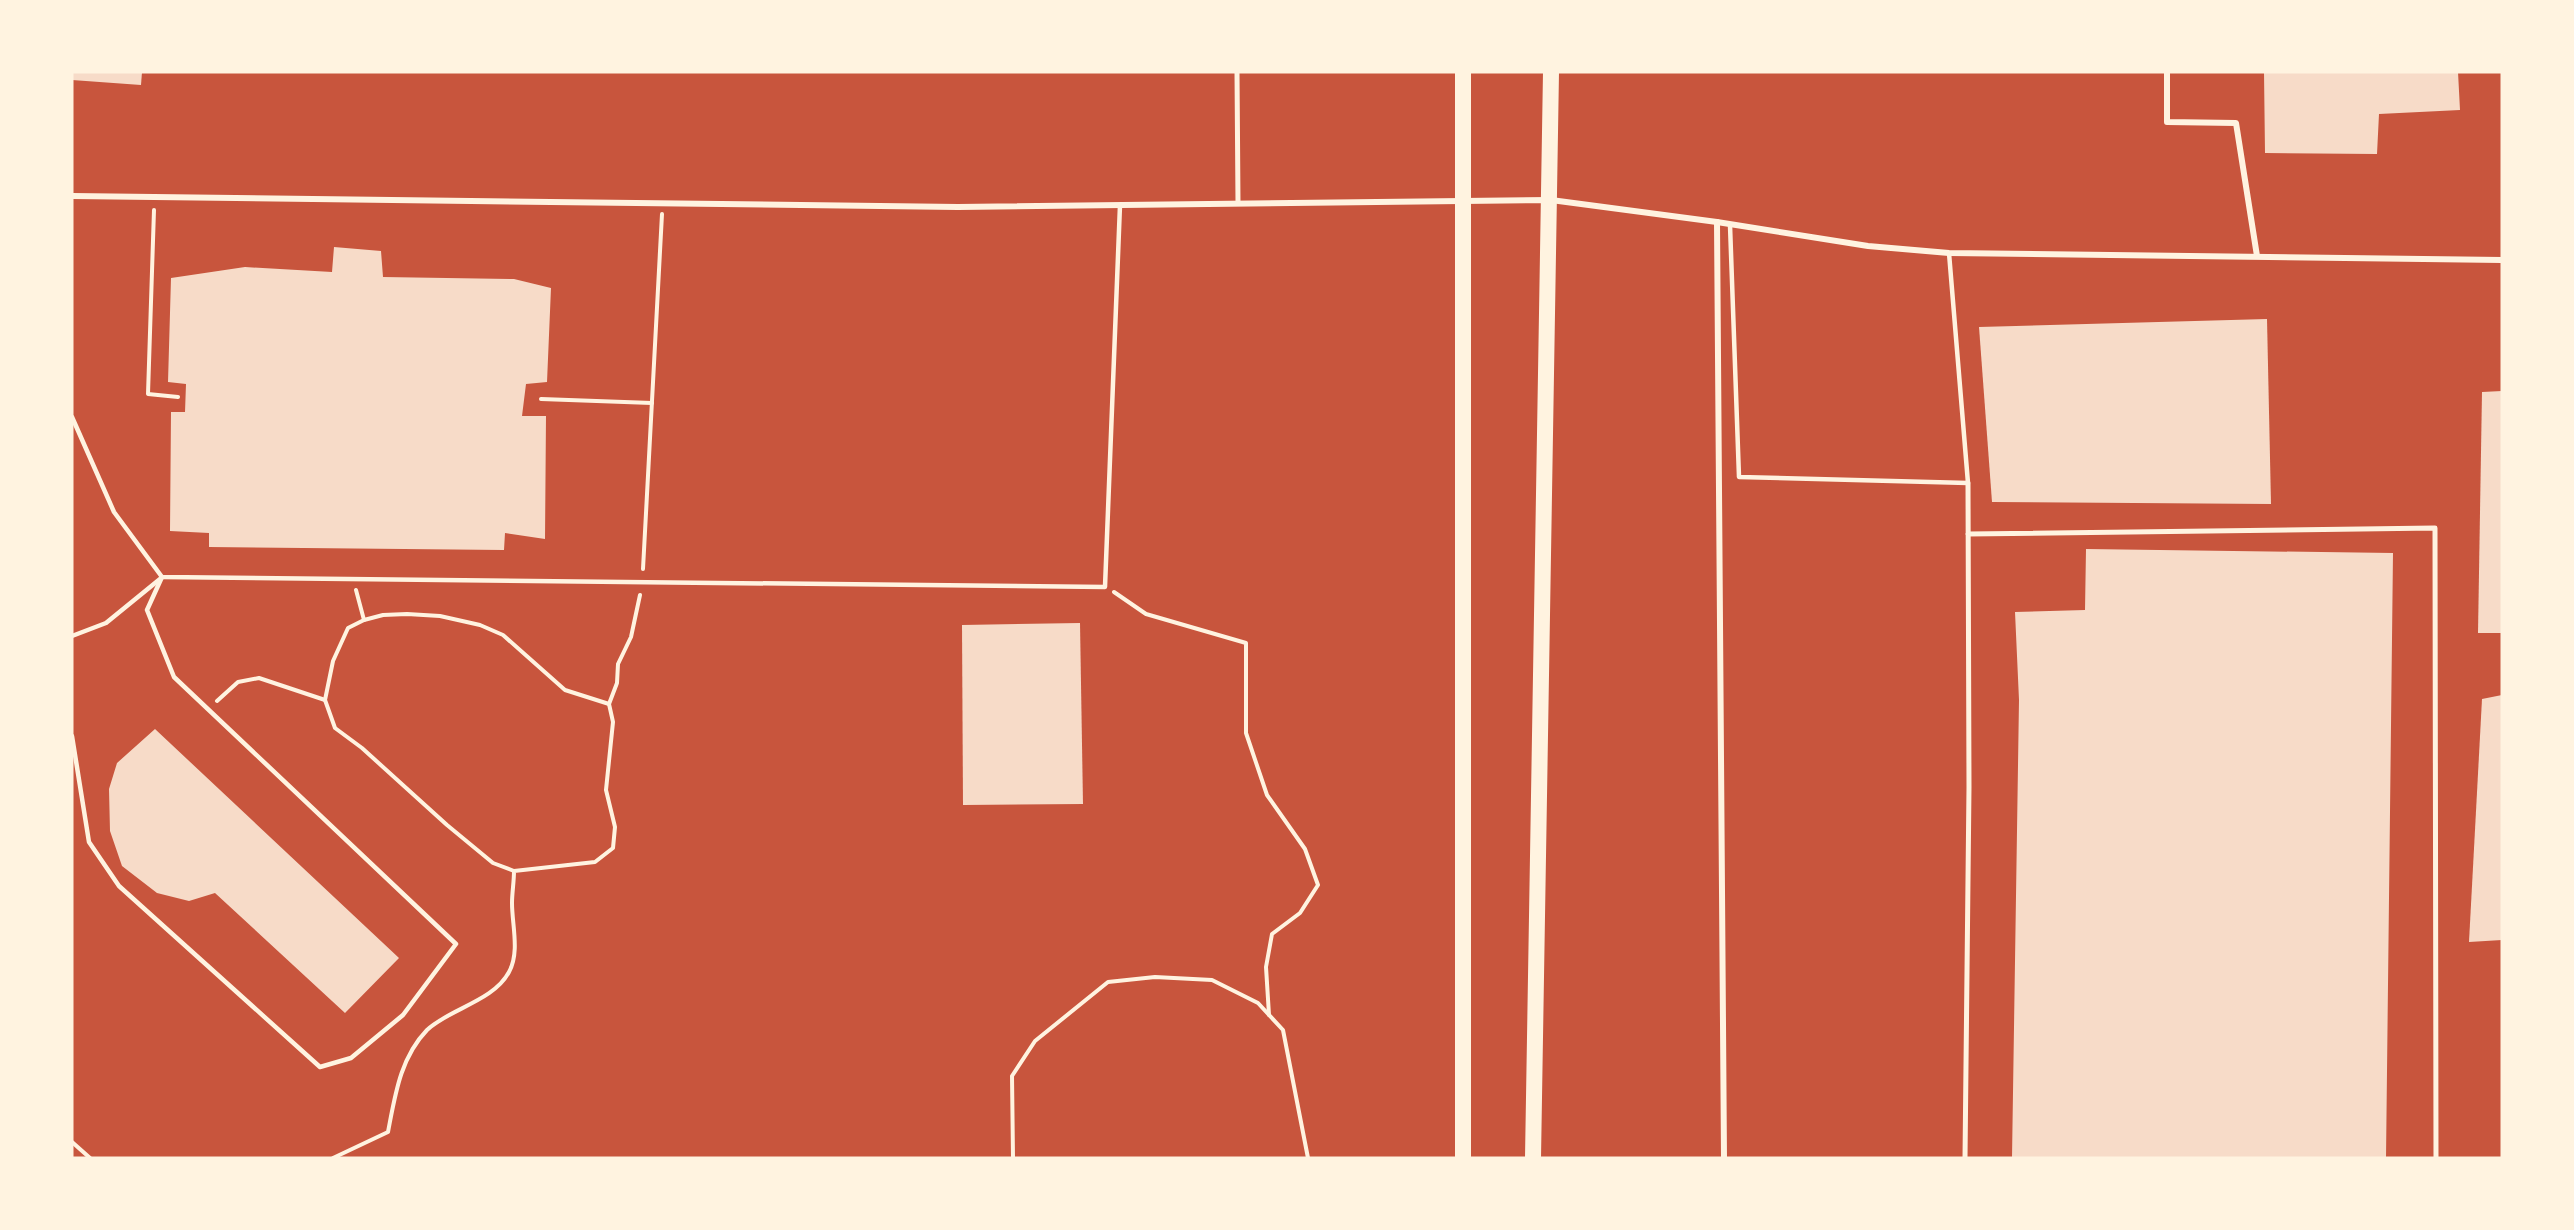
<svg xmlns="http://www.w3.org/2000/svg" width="2574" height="1230" font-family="'Public Sans',sans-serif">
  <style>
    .building { fill: #f7dbc8 }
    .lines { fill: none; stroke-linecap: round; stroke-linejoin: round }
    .path { stroke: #fff3e0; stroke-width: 4 }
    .service { stroke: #fff3e0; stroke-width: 4.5 }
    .pedestrian { stroke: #fff3e0; stroke-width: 5 }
    .minor { stroke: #fff3e0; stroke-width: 6 }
    .trunk { stroke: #fff3e0; stroke-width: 16 }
  </style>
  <rect width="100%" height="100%" fill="#c8553d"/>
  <g class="building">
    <polygon points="72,72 142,72 141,85 72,80"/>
    <polygon points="2264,72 2458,72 2460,110 2379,114 2377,154 2265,153"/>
    <polygon points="334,247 381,251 383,277 514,279 551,288 547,382 526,384 522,416 546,416 545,539 505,533 504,550 209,547 209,533 170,531 171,412 185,412 186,384 168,382 171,278 245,267 332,272"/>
    <polygon points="2267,319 2271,504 1992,502 1979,327"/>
    <polygon points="2502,391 2502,633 2478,633 2482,392"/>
    <polygon points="2086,549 2393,553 2386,1158 2012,1158 2019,700 2015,612 2085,610"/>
    <polygon points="1080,623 1083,804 963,805 962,625"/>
    <polygon points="2502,695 2502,940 2469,942 2482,699"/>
    <polygon points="155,729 399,958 345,1013 215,893 189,901 157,893 122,866 110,831 109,789 117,763"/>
  </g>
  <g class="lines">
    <g class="path">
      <polyline points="154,210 148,394 178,397"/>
      <polyline points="541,399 652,403"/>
      <polyline points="643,569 662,214"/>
      <polyline points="356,590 364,620 348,628 333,661 325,700 335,728 362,748 447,825 493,863 514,871"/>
      <polyline points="1114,592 1146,614 1246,643 1246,733 1267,795 1305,849 1318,885 1300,913 1272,934 1266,967 1269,1015"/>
      <polyline points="364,620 383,615 407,614 440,616 480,625 503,635 565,690 609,704"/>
      <polyline points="217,701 238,682 259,678 325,700"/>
      <polyline points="72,1142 90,1158"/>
      <path d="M333,1158L388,1132C395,1096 400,1058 427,1030C449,1009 494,1001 509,972C520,952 512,925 512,903C512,893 514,882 514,871L595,862L613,848L615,827L606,790L613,722L609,704L617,683L618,664L631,637L640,595"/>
      <polyline points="1013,1158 1012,1076 1035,1041 1108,982 1155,977 1212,980 1258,1003 1283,1030 1308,1158"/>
    </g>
    <g class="service">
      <polyline points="1730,225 1739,477 1968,483 1949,253"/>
      <polyline points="72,417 114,512 162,577 1105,587 1120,205"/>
      <polyline points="72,636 106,623 160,579"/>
      <polyline points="72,736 89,842 119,886 320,1067 351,1058 403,1015 456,944 174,677 147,610 162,577"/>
    </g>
    <g class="pedestrian">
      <polyline points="1237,72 1238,203"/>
      <polyline points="1968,534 2435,528 2436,1158"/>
      <polyline points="1965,1158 1969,787 1968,483"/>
    </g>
    <g class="minor">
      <polyline points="2167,72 2167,122 2236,123 2257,256"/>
      <polyline points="72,196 958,207 1551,200 1717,222 1868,246 1949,253 2502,260"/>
      <polyline points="1717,222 1724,1158"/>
    </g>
    <g class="trunk">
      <polyline points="1463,72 1463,1158"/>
      <polyline points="1533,1158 1551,72"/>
    </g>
  </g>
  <rect width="2574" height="1230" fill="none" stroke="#fff3e0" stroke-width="147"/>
</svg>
